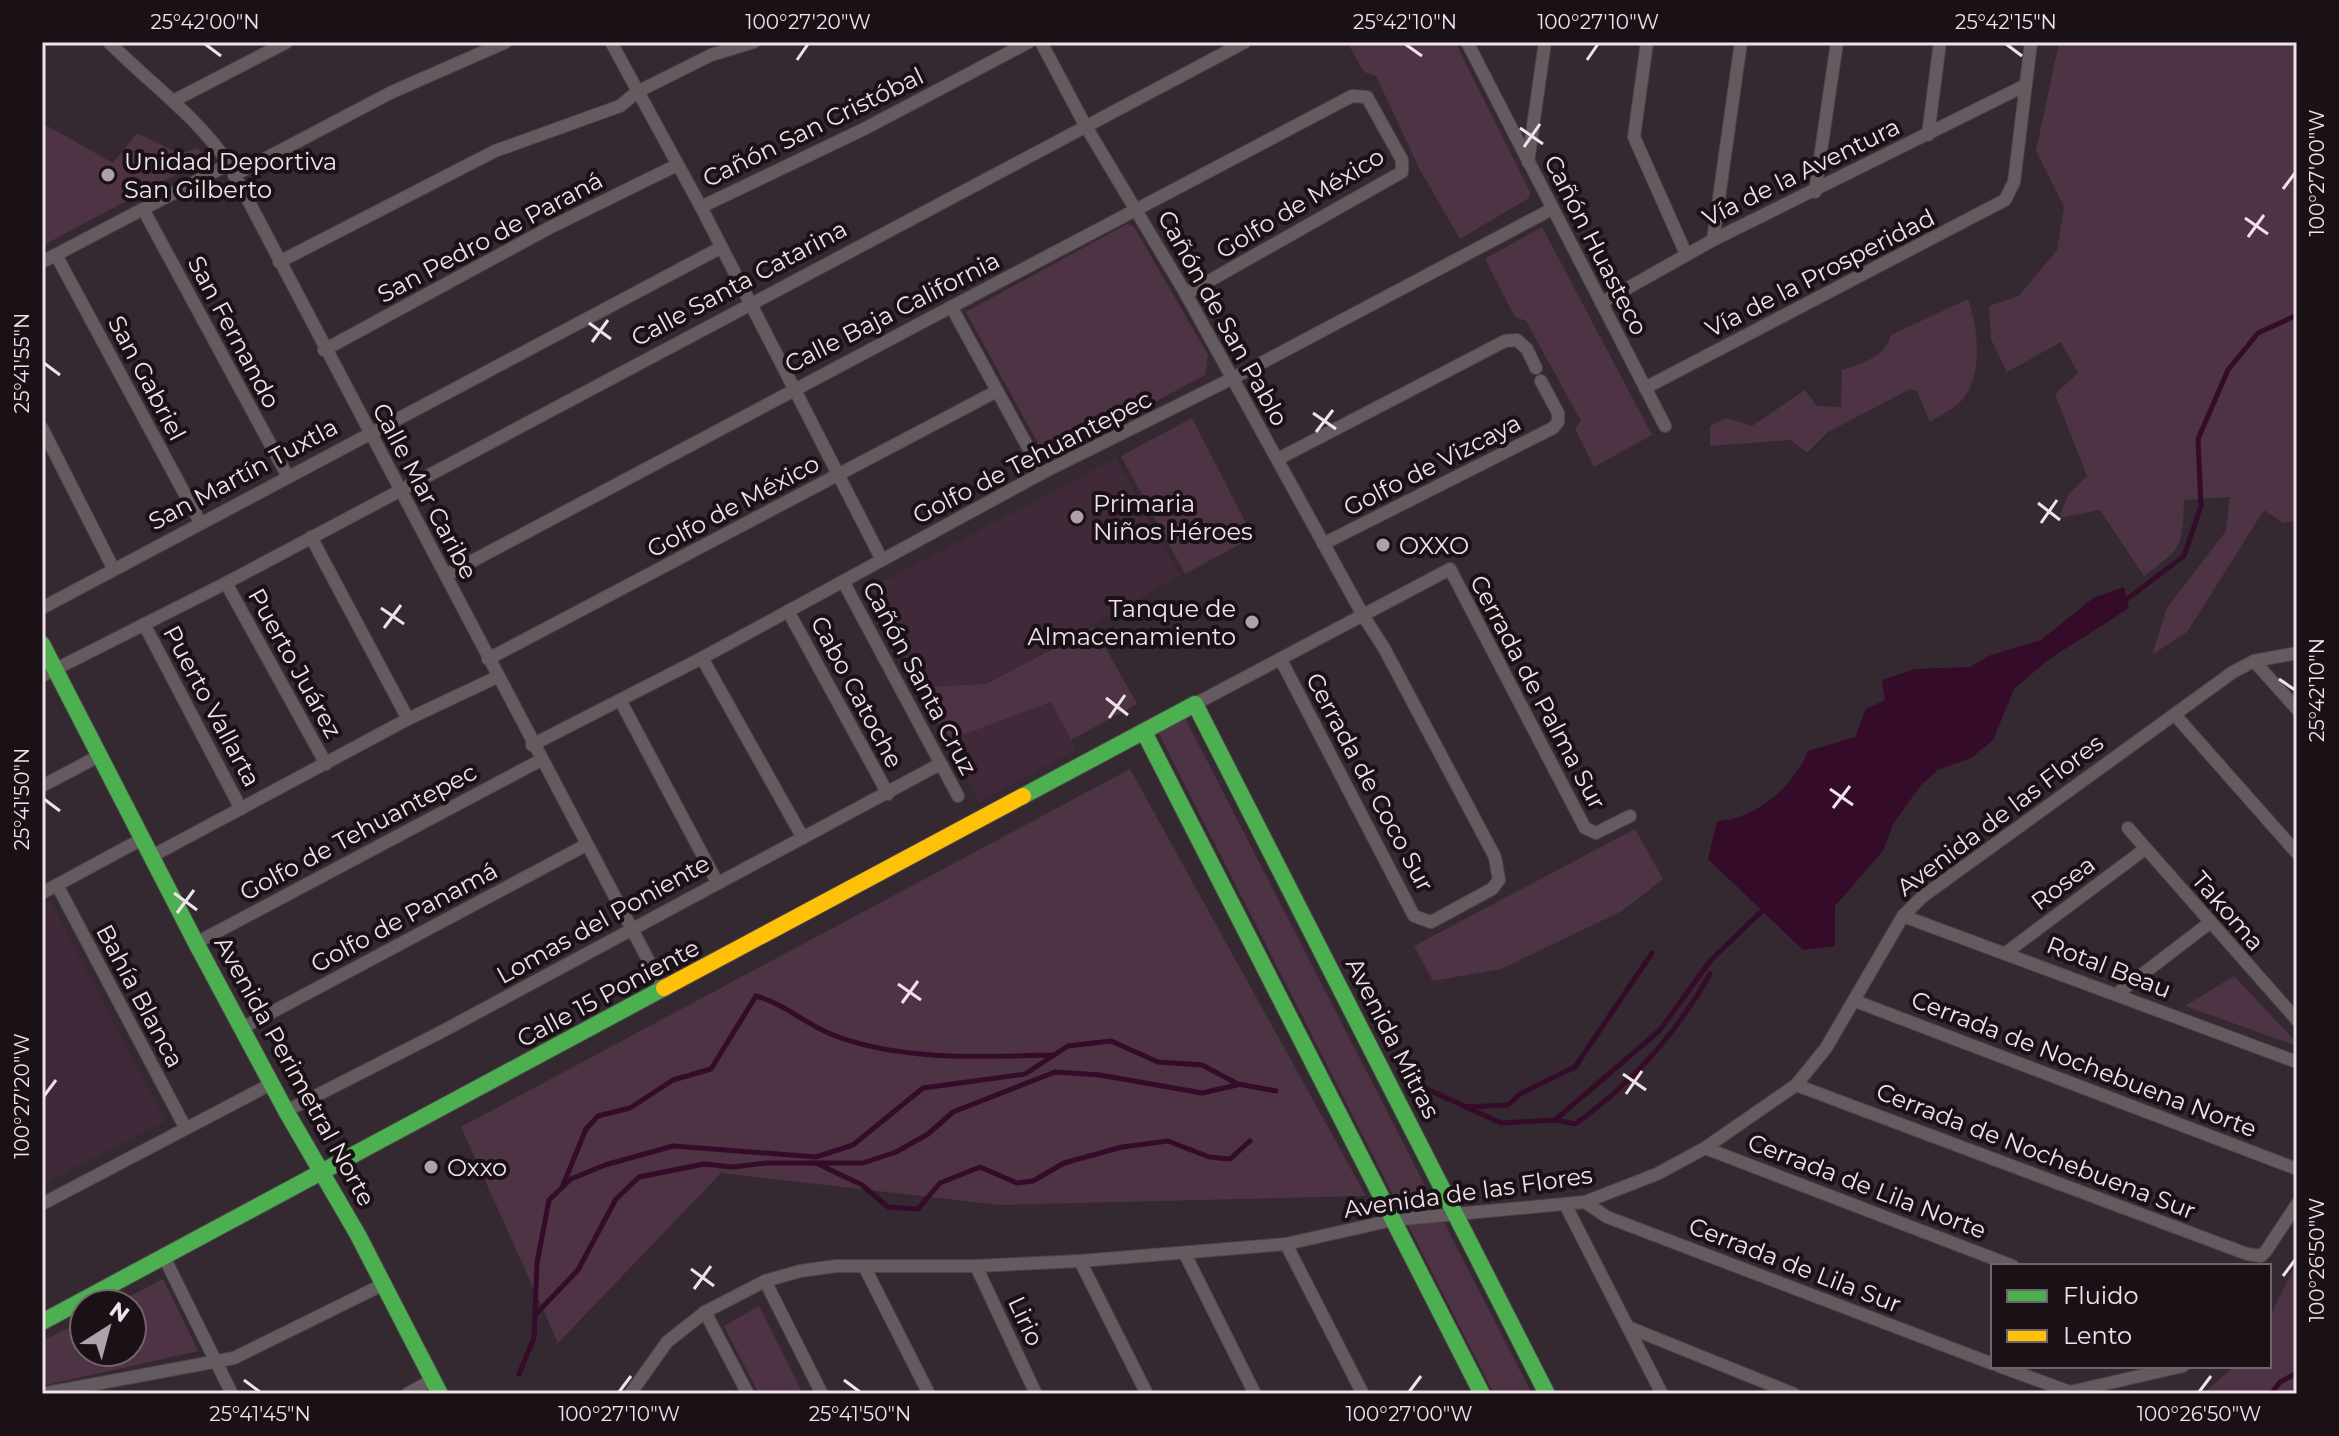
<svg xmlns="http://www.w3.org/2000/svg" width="2339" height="1436" font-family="Montserrat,sans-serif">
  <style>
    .built { fill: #402938 }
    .green { fill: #4e3345 }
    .water { fill: #340b29 }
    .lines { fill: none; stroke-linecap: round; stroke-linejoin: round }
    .stream { stroke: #340b29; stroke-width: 5 }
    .street-casing { stroke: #4e444a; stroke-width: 14 }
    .fast-casing { stroke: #4e444a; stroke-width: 18 }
    .slow-casing { stroke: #4e444a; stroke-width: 18 }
    .street { stroke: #645b61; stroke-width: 12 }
    .fast { stroke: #4caf50; stroke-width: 16 }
    .slow { stroke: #ffc107; stroke-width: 16 }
    .ticks { fill: none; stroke: #f0e2ea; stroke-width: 3 }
    .poi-dot { fill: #aea1a9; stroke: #1a1117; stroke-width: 3 }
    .labels { text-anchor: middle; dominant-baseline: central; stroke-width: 8; stroke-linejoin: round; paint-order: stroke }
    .street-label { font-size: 24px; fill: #f0e2ea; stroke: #1a1117 }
    .poi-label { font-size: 24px; fill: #f0e2ea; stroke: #1a1117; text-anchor: start }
    .neatline { fill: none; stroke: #f0e2ea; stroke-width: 3 }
    .ticks-label { font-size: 20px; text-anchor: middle; fill: #f0e2ea }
  </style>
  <rect width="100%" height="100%" fill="#342930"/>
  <g class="built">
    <polygon points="1116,458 1180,576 986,684 920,687 865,591"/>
    <polygon points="1051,702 1076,750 979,802 946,741"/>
    <polygon points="50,901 165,1121 42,1185 42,905"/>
  </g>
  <g class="green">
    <polygon points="1347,42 1455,42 1530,192 1529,198 1460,239 1420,170 1376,76 1364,72"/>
    <path d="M2059,42H2297V521L2283,523L2264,510L2187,632L2152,655L2167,608L2226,531L2230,497L2184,500C2182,548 2183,547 2144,576L2100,510L2059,518L2068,495L2087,476L2055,394L2078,373L2061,342L2007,372L1991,339L1989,306L2019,296L2057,250L2064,207L2036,151Z"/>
    <polygon points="42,123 113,163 137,133 180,154 197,148 207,158 42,246"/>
    <polygon points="1127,224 1134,227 1208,355 1205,375 1047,460 966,312"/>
    <polygon points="1542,227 1652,435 1594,467 1575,429 1581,421 1526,321 1515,317 1485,259"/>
    <path d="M1968,299C1978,326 1984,377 1961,401C1954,409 1940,415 1930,422L1917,391L1910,389L1828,432L1807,453L1791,440L1710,446V426L1726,418L1752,426L1805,390L1817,406L1841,407L1842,370C1862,363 1886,357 1891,335Z"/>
    <polygon points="1192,418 1253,537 1185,574 1121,456"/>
    <polygon points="1094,627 1137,704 1071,740 1051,702 946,741 920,687 986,684"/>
    <polygon points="1182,712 1532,1394 1494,1394 1155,726"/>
    <polygon points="1130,769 1366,1196 1000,1205 721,1173 558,1343 461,1127"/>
    <polygon points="1635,829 1663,879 1622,911 1501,969 1433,981 1414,946"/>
    <polygon points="2234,976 2297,1043 2297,1046 2185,1006"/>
    <polygon points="2297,1262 2297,1394 2203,1394 2234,1366 2269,1366 2269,1318"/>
    <polygon points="163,1279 198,1351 42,1386 42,1341 84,1320 84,1352 132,1352 132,1304 115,1304"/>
    <polygon points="759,1306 803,1394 759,1394 724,1326"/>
  </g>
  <path class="water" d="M2124,587L2129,608L2048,660L2014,689L1993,740L1971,758L1938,770L1921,785L1893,824L1883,851L1835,906V946L1803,950L1708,859L1717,821C1755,820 1794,786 1808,751L1855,737L1866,709L1885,700L1882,680L1915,669L1970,667L1988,656L2041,640L2093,598Z"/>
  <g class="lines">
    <g class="stream">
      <polyline points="2123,602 2184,556 2201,506 2198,439 2228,370 2258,333 2297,315"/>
      <polyline points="1407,1080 1501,1123 1555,1120 1660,1030 1710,961 1766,907"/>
      <polyline points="1465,1107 1508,1105 1520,1094 1575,1067 1652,953"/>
      <path d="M1556,1120L1575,1124C1632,1084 1676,1034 1710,974"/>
      <polyline points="816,1163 862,1185 888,1207 918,1209 940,1183 980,1167 1017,1183 1033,1181 1064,1163 1122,1147 1168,1141 1209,1157 1230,1159 1250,1141"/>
      <path d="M563,1185L586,1129L598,1116L630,1108L673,1080L711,1069L756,996C785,1004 805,1024 833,1035C900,1061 981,1057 1053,1055"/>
      <polyline points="535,1315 578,1270 616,1199 639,1177 704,1164 732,1167 766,1163 863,1163 896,1152 928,1134 953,1112 1055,1072 1100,1075 1202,1093 1237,1085"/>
      <polyline points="519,1374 534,1338 537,1263 549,1200 571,1179 605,1165 673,1146 816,1157 853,1145 923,1088 1025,1074 1068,1046 1111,1041 1158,1062 1202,1065 1238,1084 1276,1091"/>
      <polyline points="2271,1394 2280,1382 2297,1373"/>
    </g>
    <defs>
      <g id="street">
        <path d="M109,42C149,83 196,115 229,164L664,990"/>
        <polyline points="611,42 701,207 882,560"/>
        <polyline points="1041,42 1085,125 1186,294 1364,617 1384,648 1495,857 1499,880 1492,889 1431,922 1414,916 1281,660"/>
        <polyline points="1467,42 1665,426"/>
        <polyline points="1647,42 1634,137 1686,254"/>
        <polyline points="175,100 287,42"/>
        <polyline points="1928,135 1940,42"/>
        <polyline points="1528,162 1545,42"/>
        <polyline points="234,175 392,92 506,42"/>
        <polyline points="1815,192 1837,42"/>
        <polyline points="701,207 864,129 1029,42"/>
        <polyline points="143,209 287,475"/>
        <polyline points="1713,240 1741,42"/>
        <polyline points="56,255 200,522"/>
        <polyline points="42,262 229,164"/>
        <polyline points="279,262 495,151 620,106 637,92 711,55 754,42"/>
        <polyline points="1601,303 1713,240 2024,86"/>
        <polyline points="952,308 1042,473"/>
        <polyline points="324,350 549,228 677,165"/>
        <polyline points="1645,388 2005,200 2014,182 2031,42"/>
        <polyline points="42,428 113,568"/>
        <polyline points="1278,459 1505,341 1517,340 1527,349 1536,368"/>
        <polyline points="311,537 408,719"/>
        <polyline points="1323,544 1553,428 1558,422 1558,413 1541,381"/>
        <path d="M446,575C748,415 1049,254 1352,96L1367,97L1402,160V172L1186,294"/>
        <polyline points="843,581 958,796"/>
        <polyline points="226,583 326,764"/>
        <polyline points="42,608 720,248"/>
        <polyline points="788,611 888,794"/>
        <polyline points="144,624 241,809"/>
        <polyline points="702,658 803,838"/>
        <polyline points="488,659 997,391"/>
        <polyline points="2254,661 2297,709"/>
        <polyline points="42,676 226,583 1245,42"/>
        <polyline points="620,700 717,882"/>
        <polyline points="1195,704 1450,569 1585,828 1596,833 1630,816"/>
        <polyline points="2175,715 2297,853"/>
        <polyline points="532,745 702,658 1042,473 1233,378 1552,209"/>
        <polyline points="42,786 99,756"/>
        <polyline points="2128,828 2297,1020"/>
        <polyline points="152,856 408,719 497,677"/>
        <polyline points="57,885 185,1127"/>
        <polyline points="42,893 142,839"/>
        <polyline points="1903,916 2297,1062"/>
        <polyline points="196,943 541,760"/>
        <polyline points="2007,952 2145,849"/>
        <polyline points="2118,993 2208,924"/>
        <polyline points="1855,1001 2297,1169"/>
        <polyline points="244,1027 586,845"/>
        <polyline points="1796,1085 2247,1254 2261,1256 2266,1251 2297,1204"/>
        <polyline points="286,1111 441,1032 940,764"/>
        <polyline points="1705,1148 2013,1266"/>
        <polyline points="1585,1202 1607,1217 1993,1364"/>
        <polyline points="42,1204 271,1084"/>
        <polyline points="1565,1204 1662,1394"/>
        <polyline points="1286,1244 1363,1394"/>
        <polyline points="1185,1254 1255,1394"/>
        <polyline points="163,1255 232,1394"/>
        <polyline points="1080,1261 1147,1394"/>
        <polyline points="864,1266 929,1394"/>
        <polyline points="976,1266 1036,1394"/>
        <polyline points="765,1281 822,1394"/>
        <polyline points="705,1312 748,1394"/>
        <polyline points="1628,1327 1794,1394"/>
        <polyline points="1999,1366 2070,1392 2183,1366"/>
        <polyline points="42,1394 234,1358 384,1284"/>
        <polyline points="407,1394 432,1380"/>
        <polyline points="630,1394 667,1342 705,1312 765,1281 800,1271 836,1266 976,1266 1080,1261 1286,1244 1393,1220 1585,1202 1657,1174 1705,1148 1796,1085 1826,1048 1903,916 1922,897 2233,672 2254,661 2297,653"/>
      </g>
      <g id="fast">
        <polyline points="42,644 196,943 286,1111 358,1235 440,1394"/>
        <polyline points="1144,732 1482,1394"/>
        <polyline points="1023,796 1195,704 1547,1394"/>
        <polyline points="42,1322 664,988"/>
      </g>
      <polyline id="slow" points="664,988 1023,796"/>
    </defs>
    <use href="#street" class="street-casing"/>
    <use href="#fast" class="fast-casing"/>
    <use href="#slow" class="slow-casing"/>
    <use href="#street" class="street"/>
    <use href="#fast" class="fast"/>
    <use href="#slow" class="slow"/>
  </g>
  <path class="ticks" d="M205,44L221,56M1405,44L1422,56M2006,44L2022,56M797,60L808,44M1587,60L1598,44M1520,128L1543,144M1524,147L1540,124M2283,189L2295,173M2245,218L2268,234M2248,237L2264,215M589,323L611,339M592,342L608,320M44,363L60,375M1313,413L1336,429M1316,432L1333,410M2038,503L2060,520M2041,523L2057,500M381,608L404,624M384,628L401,605M2279,679L2295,690M1106,698L1128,715M1109,718L1125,695M1830,789L1853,805M44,799L60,811M1833,808L1850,786M174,893L197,910M177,913L194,890M898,984L921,1000M902,1003L918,981M1623,1074L1646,1090M1626,1094L1642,1071M44,1096L56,1080M691,1269L714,1286M2283,1276L2295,1260M694,1289L711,1266M244,1380L260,1392M844,1380L860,1392M619,1392L631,1376M1409,1392L1421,1376M2199,1392L2211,1376"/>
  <g class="poi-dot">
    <circle cx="108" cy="175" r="8"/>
    <circle cx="1077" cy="517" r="8"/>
    <circle cx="1383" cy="545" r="8"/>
    <circle cx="1252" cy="622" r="8"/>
    <circle cx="431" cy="1167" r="8"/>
  </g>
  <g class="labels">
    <g class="street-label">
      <text transform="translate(813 127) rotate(-26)">Cañón San Cristóbal</text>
      <text transform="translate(1801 172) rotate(-26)">Vía de la Aventura</text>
      <text transform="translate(1300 203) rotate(-31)">Golfo de México</text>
      <text transform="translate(490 237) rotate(-28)">San Pedro de Paraná</text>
      <text transform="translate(1596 245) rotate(63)">Cañón Huasteco</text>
      <text transform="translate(1820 273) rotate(-27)">Vía de la Prosperidad</text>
      <text transform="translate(739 283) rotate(-28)">Calle Santa Catarina</text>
      <text transform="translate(892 312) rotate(-27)">Calle Baja California</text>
      <text transform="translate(1223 318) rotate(61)">Cañón de San Pablo</text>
      <text transform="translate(234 332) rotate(62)">San Fernando</text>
      <text transform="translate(147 378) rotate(62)">San Gabriel</text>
      <text transform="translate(1032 457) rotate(-27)">Golfo de Tehuantepec</text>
      <text transform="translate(1432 465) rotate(-27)">Golfo de Vizcaya</text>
      <text transform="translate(243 474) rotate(-28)">San Martín Tuxtla</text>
      <text transform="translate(425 491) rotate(62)">Calle Mar Caribe</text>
      <text transform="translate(733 506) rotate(-28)">Golfo de México</text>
      <text transform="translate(295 663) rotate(61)">Puerto Juárez</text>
      <text transform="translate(920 678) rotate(62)">Cañón Santa Cruz</text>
      <text transform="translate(857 692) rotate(62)">Cabo Catoche</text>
      <text transform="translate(1538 692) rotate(62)">Cerrada de Palma Sur</text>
      <text transform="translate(212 706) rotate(62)">Puerto Vallarta</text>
      <text transform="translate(1370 782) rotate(62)">Cerrada de Coco Sur</text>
      <text transform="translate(2000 815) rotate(-37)">Avenida de las Flores</text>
      <text transform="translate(358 832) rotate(-28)">Golfo de Tehuantepec</text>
      <text transform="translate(2063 883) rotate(-37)">Rosea</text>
      <text transform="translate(2228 911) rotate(49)">Takoma</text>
      <text transform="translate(404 917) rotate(-28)">Golfo de Panamá</text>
      <text transform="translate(603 919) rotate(-29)">Lomas del Poniente</text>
      <text transform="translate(2109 967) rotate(21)">Rotal Beau</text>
      <text transform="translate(608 993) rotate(-28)">Calle 15 Poniente</text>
      <text transform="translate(140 996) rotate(62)">Bahía Blanca</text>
      <text transform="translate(1393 1038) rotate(63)">Avenida Mitras</text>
      <text transform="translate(2084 1064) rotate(21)">Cerrada de Nochebuena Norte</text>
      <text transform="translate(295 1071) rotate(61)">Avenida Perimetral Norte</text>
      <text transform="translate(2036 1151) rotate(21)">Cerrada de Nochebuena Sur</text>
      <text transform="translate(1867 1186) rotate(21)">Cerrada de Lila Norte</text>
      <text transform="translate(1468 1192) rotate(-8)">Avenida de las Flores</text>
      <text transform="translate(1795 1265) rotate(21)">Cerrada de Lila Sur</text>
      <text transform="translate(1026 1321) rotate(65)">Lirio</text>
    </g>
    <g class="poi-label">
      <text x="124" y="161">Unidad Deportiva<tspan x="124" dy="28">San Gilberto</tspan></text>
      <text x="1093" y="503">Primaria<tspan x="1093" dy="28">Niños Héroes</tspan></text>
      <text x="1399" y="545">OXXO</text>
      <text x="1236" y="608" text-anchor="end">Tanque de<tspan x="1236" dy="28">Almacenamiento</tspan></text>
      <text x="447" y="1167">Oxxo</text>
    </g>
  </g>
  <rect width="2339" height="1436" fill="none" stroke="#1a1117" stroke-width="88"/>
  <rect x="1991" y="1264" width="280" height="104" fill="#1a1117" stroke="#70656b" stroke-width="2"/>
  <rect x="2007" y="1290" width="40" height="12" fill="#4caf50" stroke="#70656b" stroke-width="2"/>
  <text x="2063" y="1304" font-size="24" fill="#f0e2ea">Fluido</text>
  <rect x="2007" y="1330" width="40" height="12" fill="#ffc107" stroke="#70656b" stroke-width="2"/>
  <text x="2063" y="1344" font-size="24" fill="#f0e2ea">Lento</text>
  <g transform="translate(108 1328) rotate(36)"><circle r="38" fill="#1a1117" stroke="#70656b" stroke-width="2"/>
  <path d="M0-6L14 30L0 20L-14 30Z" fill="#aea1a9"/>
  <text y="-12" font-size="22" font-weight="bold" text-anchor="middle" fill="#f0e2ea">N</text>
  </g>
  <rect x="44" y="44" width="2251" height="1348" class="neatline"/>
  <g class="ticks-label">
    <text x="205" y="29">25°42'00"N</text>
    <text x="808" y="29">100°27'20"W</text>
    <text x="1405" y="29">25°42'10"N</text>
    <text x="1598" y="29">100°27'10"W</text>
    <text x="2006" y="29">25°42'15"N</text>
    <text transform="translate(2317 173) rotate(-90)" y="7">100°27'00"W</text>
    <text transform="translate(22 363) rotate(-90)" y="7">25°41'55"N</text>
    <text transform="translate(2317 690) rotate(-90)" y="7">25°42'10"N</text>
    <text transform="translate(22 799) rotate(-90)" y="7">25°41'50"N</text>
    <text transform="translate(22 1096) rotate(-90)" y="7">100°27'20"W</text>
    <text transform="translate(2317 1260) rotate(-90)" y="7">100°26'50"W</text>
    <text x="260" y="1421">25°41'45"N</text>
    <text x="619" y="1421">100°27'10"W</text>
    <text x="860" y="1421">25°41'50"N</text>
    <text x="1409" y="1421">100°27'00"W</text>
    <text x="2199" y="1421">100°26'50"W</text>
  </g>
</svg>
